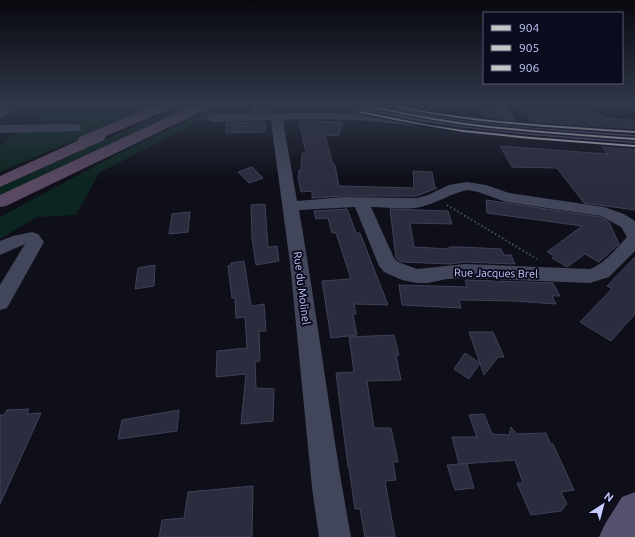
<svg xmlns="http://www.w3.org/2000/svg" width="635" height="537" font-family="Ubuntu,sans-serif">
  <style>
    .green { fill: #0d2520 }
    .building { fill: #2b2c3d; stroke: #404158 }
    .lines { fill: none; stroke-linecap: round; stroke-linejoin: round }
    .path-far1 { stroke: #40545c; stroke-width: 1.5; stroke-dasharray: 1.5 2; stroke-linecap: butt }
    .path { stroke: #40545c; stroke-width: 2; stroke-dasharray: 1.5 2.5; stroke-linecap: butt }
    .minor { fill: #42465a; fill-rule: evenodd }
    .major { fill: #55506e; fill-rule: evenodd }
    .highway { fill: #594861; fill-rule: evenodd }
    .bus-1-casing { stroke: #0a0b1d; stroke-width: 3 }
    .bus-2-casing { stroke: #0a0b1d; stroke-width: 3 }
    .bus-3-casing { stroke: #0a0b1d; stroke-width: 3 }
    .bus-1 { fill: #c6c6c6; fill-rule: evenodd }
    .bus-2 { fill: #c6c6c6; fill-rule: evenodd }
    .bus-3 { fill: #c6c6c6; fill-rule: evenodd }
    .labels { text-anchor: middle; dominant-baseline: central; stroke-width: 4; stroke-linejoin: round; paint-order: stroke }
    .street-label { font-size: 11px; fill: #c6ccff; stroke: #0a0b1d }
  </style>
  <rect width="100%" height="100%" fill="#0e0f19"/>
  <g class="green">
    <polygon points="15,105 158,105 0,172 0,145 16,132 26,132 39,118 33,115 8,113"/>
    <polygon points="182,105 196,105 0,196 0,187"/>
    <polygon points="219,105 231,105 99,173 76,215 37,217 0,239 0,217 123,151"/>
  </g>
  <g class="building">
    <polygon points="256,105 266,105 266,112 253,112"/>
    <polygon points="483,105 496,105 504,123 487,121"/>
    <polygon points="525,109 594,112 595,114 601,115 604,118 631,120 635,125 635,134 534,126"/>
    <polygon points="299,121 342,122 339,136 325,135 333,165 335,165 339,186 414,188 413,171 432,172 435,188 437,188 417,196 343,196 312,198 312,191 301,192 298,178 299,170 301,170 302,153 306,153"/>
    <polygon points="265,122 265,132 226,133 226,123"/>
    <polygon points="598,142 635,144 635,210 584,203 557,168 512,167 500,146 608,154"/>
    <polygon points="252,167 263,178 249,183 238,172"/>
    <polygon points="486,200 601,217 609,222 619,244 599,262 585,254 567,267 552,258 554,256 547,252 582,226 487,213"/>
    <polygon points="265,204 268,247 277,246 279,261 256,265 252,238 251,205"/>
    <polygon points="347,209 356,233 360,233 388,305 354,304 356,314 353,315 357,335 331,338 322,281 351,279 336,233 332,233 328,218 316,219 314,211"/>
    <polygon points="390,209 448,211 452,224 410,223 414,247 449,249 449,247 463,247 501,249 504,255 511,255 515,264 465,262 450,264 403,262 399,261 396,258"/>
    <polygon points="190,212 188,232 169,234 172,214"/>
    <polygon points="635,257 635,314 611,341 580,322 612,289 607,286"/>
    <polygon points="244,261 251,306 264,304 266,331 259,331 260,361 255,362 256,388 274,389 273,421 241,424 246,374 216,377 217,351 247,348 245,317 236,318 235,298 232,298 228,266 231,265 231,263"/>
    <polygon points="155,265 154,286 135,289 138,268"/>
    <polygon points="465,280 553,283 560,296 552,296 556,304 514,301 465,300 459,300 461,308 402,305 399,285 467,287"/>
    <polygon points="469,332 493,332 504,357 498,357 484,375 480,363 469,379 454,369 465,353 480,363"/>
    <polygon points="394,335 399,355 396,355 401,380 367,381 374,428 391,428 398,462 393,462 396,480 385,481 395,537 365,537 360,509 355,509 349,467 348,467 336,373 354,372 349,337"/>
    <polygon points="29,409 27,414 41,413 0,504 0,415 4,415 7,410"/>
    <polygon points="179,410 177,431 118,439 122,420"/>
    <polygon points="484,414 492,434 509,435 511,427 517,434 546,433 550,443 553,444 574,490 561,492 567,504 561,511 531,515 517,483 523,483 515,460 461,464 467,464 474,488 455,490 447,465 459,464 452,437 477,437 469,415"/>
    <polygon points="253,486 252,537 159,537 162,520 184,518 188,492"/>
  </g>
  <g class="lines">
    <polyline class="path-far1" points="86,124 110,115"/>
    <polyline class="path" points="447,205 537,259"/>
    <g class="minor">
      <polygon points="6,105 18,105 4,117 0,118 0,109"/>
      <path d="M367,105H375L377,107L369,114L420,118L424,119L426,122L424,125L420,126L358,120L290,119L283,121L297,201L343,197L417,198L428,195L449,185L467,182L486,185L509,193L604,207L624,214L635,221V251L609,277L590,283L465,278L447,279L428,283H417L402,280L384,272L379,266L355,207L299,210C318,319 331,429 351,537H319L312,488L290,263L271,122L272,120L212,122L208,120L206,118L208,116L212,114L256,113H352ZM467,190L478,192L506,202L601,216L621,227L627,237C617,248 604,264 590,269L465,264L417,269L398,262L394,258L371,207C388,207 408,211 424,206C439,202 452,193 467,190Z"/>
      <polygon points="497,105 507,105 521,130 519,133 511,133"/>
      <polygon points="75,124 79,125 81,128 79,131 0,133 0,125"/>
      <polygon points="32,232 38,234 44,242 7,308 0,310 0,285 25,244 0,255 0,241 13,236"/>
    </g>
    <g class="major">
      <path d="M357,105C393,105 429,116 465,120C521,127 578,131 635,135V143C542,137 450,130 358,108Z"/>
      <polygon points="635,492 635,537 599,537 605,524 622,497"/>
    </g>
    <g class="highway">
      <polygon points="157,105 173,105 172,108 106,136 104,140 0,187 0,176 77,141 79,137"/>
      <polygon points="194,105 210,105 209,108 6,206 0,207 0,195"/>
    </g>
    <defs>
      <path id="bus-1" d="M362,105H366C398,112 431,118 465,123C521,130 578,134 635,138V140C578,136 521,132 465,125C431,120 397,113 363,106Z"/>
      <polygon id="bus-2" points="360,111 429,125 463,130 531,137 634,145 635,145 635,147 531,139 463,132 395,120 360,113"/>
      <path id="bus-3" d="M390,105H394C413,109 432,113 451,115C512,124 574,127 635,131V133C574,129 512,126 451,117C431,114 411,110 391,106Z"/>
    </defs>
    <use href="#bus-1" class="bus-1-casing"/>
    <use href="#bus-2" class="bus-2-casing"/>
    <use href="#bus-3" class="bus-3-casing"/>
    <use href="#bus-1" class="bus-1"/>
    <use href="#bus-2" class="bus-2"/>
    <use href="#bus-3" class="bus-3"/>
  </g>
  <linearGradient id="sky" x2="0" y2="1"><stop stop-color="#08080e"/><stop offset="0.58" stop-color="#303749"/><stop offset="1" stop-color="#303749" stop-opacity="0"/></linearGradient>
  <rect width="635" height="180" fill="url(#sky)"/>
  <g class="labels">
    <g class="street-label">
      <text transform="translate(496 273) rotate(1)">Rue Jacques Brel</text>
      <text transform="translate(302 288) rotate(83)">Rue du Molinel</text>
    </g>
  </g>
  <rect x="483" y="12" width="140" height="72" fill="#0a0b1d" stroke="#555877"/>
  <rect x="491" y="25" width="20" height="6" fill="#c6c6c6" stroke="#555877"/>
  <text x="519" y="32" font-size="12" fill="#c6ccff">904</text>
  <rect x="491" y="45" width="20" height="6" fill="#c6c6c6" stroke="#555877"/>
  <text x="519" y="52" font-size="12" fill="#c6ccff">905</text>
  <rect x="491" y="65" width="20" height="6" fill="#c6c6c6" stroke="#555877"/>
  <text x="519" y="72" font-size="12" fill="#c6ccff">906</text>
  <g transform="translate(603 505) rotate(36)" stroke="#0a0b1d" stroke-width="3" paint-order="stroke">
  <path d="M0-3L7 15L0 10L-7 15Z" fill="#c6ccff"/>
  <text y="-6" font-size="11" font-weight="bold" text-anchor="middle" fill="#c6ccff">N</text>
  </g>
</svg>
